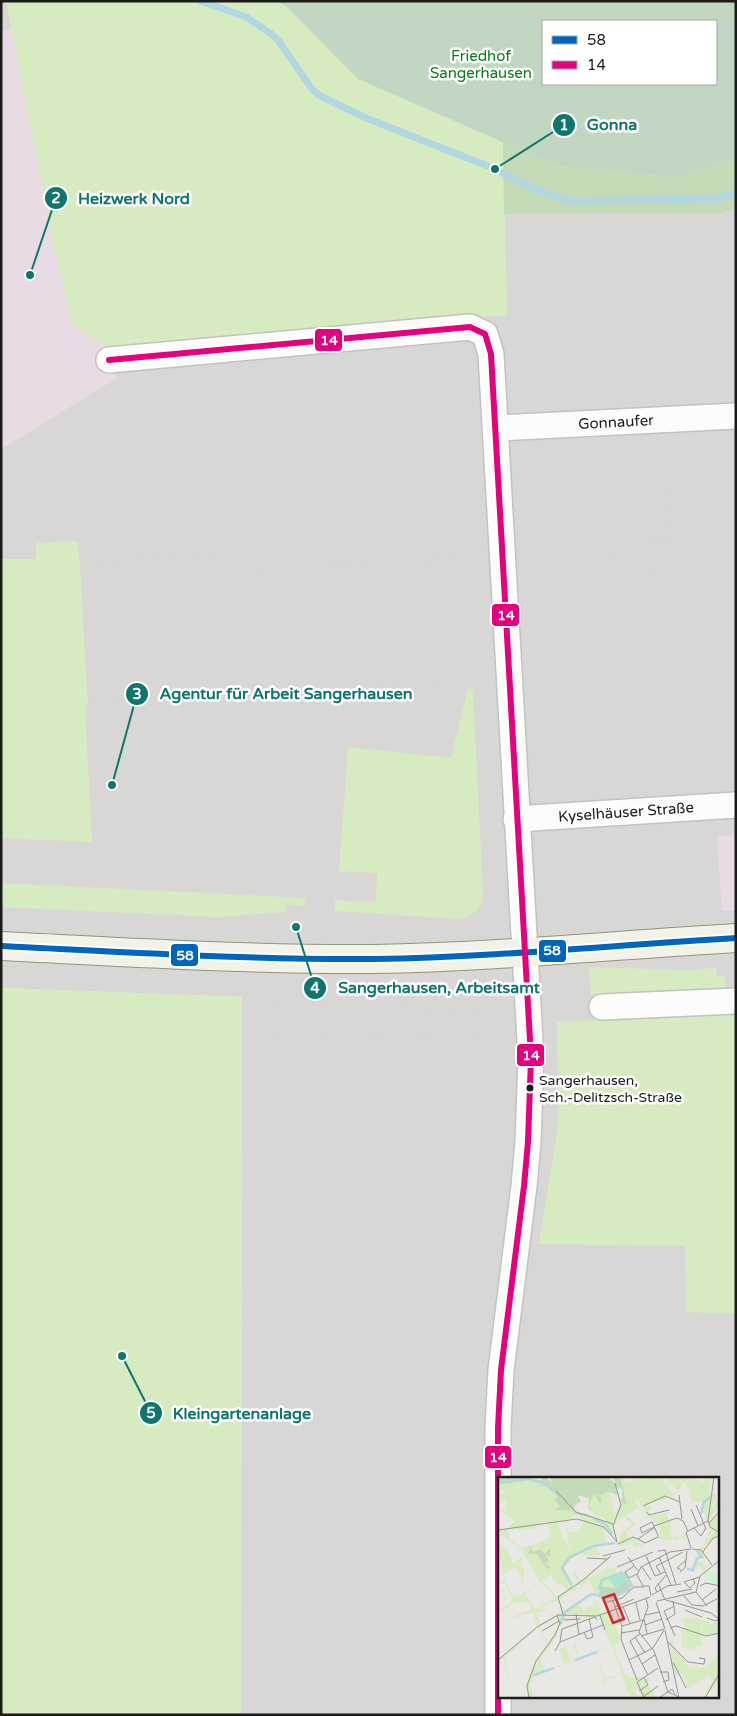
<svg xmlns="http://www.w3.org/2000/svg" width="737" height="1716" font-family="'Varela Round',sans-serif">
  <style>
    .residential { fill: #d9d7d5; fill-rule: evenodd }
    .industrial { fill: #e9dbe3 }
    .grass { fill: #d6ebbf }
    .forest { fill: #c3dbb6 }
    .cemetery { fill: #c1d7c2; fill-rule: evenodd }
    .parking { fill: #d8d7d6 }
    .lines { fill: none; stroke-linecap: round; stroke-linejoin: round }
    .stream { stroke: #b3d7e1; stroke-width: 7 }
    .street-casing { stroke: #c2c2c0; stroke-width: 28 }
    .secondary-casing { stroke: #92947c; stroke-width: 30 }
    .street { stroke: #fcfcfb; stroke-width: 25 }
    .secondary { stroke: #f2f2e8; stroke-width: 28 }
    .bus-1-casing { stroke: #fff; stroke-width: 10 }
    .bus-2-casing { stroke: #fff; stroke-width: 10 }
    .bus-1 { stroke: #0065bd; stroke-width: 6 }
    .bus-2 { stroke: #e5007d; stroke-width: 6 }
    .bus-dot { fill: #1b1b1b; stroke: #fff; stroke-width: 2 }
    .labels { text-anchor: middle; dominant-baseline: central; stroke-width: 5; stroke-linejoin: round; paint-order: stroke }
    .bus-label { font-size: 14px; fill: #1b1b1b; stroke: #fff; text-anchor: start }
    .park-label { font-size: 15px; fill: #02810e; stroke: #fff }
    .street-label { font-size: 15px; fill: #1b1b1b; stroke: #fff }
    .inset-river { fill: none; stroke: #b3d7e1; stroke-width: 2.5 }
    .inset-road { fill: none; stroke: #979694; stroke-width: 1 }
    .view { fill: #d62828; fill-opacity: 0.15; stroke: #d62828; stroke-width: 2.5 }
    .inset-edge { fill: none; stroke: #1b1b1b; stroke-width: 2.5 }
    .leader { fill: none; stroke: #0f766e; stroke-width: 2 }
    .callout-dot { fill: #0f766e; stroke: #fff; stroke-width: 2 }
    .mark-label { font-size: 15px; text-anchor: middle; font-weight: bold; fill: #fff }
    .callout-label { font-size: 16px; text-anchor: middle; font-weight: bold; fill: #0f766e; stroke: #fff; stroke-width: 5; stroke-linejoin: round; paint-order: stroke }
    .line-badge { stroke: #fff; stroke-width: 2 }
    .badge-label { font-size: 14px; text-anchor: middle; font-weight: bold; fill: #fff }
  </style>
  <rect width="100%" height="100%" fill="#eae8e4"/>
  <g class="residential">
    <polygon points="1,1 6,1 12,28 1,32"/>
    <path d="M736,209V1715H241L242,997L1,988V449L116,378L112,351L380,323L507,315L504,214L721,213ZM500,1478H718V1697H500Z"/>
  </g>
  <g class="industrial">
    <polygon points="12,28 54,247 112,351 117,378 1,449 1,32"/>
    <polygon points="736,835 736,910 722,911 717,836"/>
  </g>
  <g class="grass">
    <polygon points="6,1 276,1 286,6 358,79 503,142 507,315 380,323 112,351 72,324 54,247"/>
    <polygon points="77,541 80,562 88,703 85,707 92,842 1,838 1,559 36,559 36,543"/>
    <path d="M468,689H471L473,693L483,893C483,909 473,915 460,919L335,911V900L376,902L377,873L339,871L348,747L451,758Z"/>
    <polygon points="1,883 305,898 305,906 286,905 286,912 216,917 1,907"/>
    <polygon points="589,967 685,970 716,968 717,977 724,976 726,988 591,995"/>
    <polygon points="1,988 242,997 241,1715 1,1715"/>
    <polygon points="736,1014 736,1314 686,1312 685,1246 539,1244 558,1125 557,1022"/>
  </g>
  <polygon class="forest" points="503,142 560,167 679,178 736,159 736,209 721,213 504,214"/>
  <path class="cemetery" d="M276,1H736V159L679,178L560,167L358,79L286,6ZM543,21H716V84H543Z"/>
  <g class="parking">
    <polygon points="482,354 485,424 468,425 464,355"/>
    <polygon points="612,471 651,471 653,495 669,494 671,539 655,540 656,604 615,607"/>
    <polygon points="213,555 214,571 450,559 457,684 88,703 80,562"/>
    <polygon points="273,1005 476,1009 476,1039 272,1035"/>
  </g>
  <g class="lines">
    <polyline class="stream" points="201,1 246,17 270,33 278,40 312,89 320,96 366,118 495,169 532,188 568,201 714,199 736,193"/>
    <defs>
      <g id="street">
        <polyline points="109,360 470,327 485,334 491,354 531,1058 528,1142 524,1186 501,1370 498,1428 498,1715"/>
        <polyline points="496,428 736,416"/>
        <polyline points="516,819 736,805"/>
        <polyline points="602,1007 736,1001"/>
      </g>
      <path id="secondary" d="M1,946C126,952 250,960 374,959C495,957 615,945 736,938"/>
    </defs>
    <use href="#street" class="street-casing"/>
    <use href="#secondary" class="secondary-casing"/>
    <use href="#street" class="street"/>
    <use href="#secondary" class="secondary"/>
    <defs>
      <path id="bus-1" d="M1,946C126,952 250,960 374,959C495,957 615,945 736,938"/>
      <polyline id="bus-2" points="109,360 470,327 485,334 491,354 531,1058 528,1142 524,1186 501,1370 498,1428 498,1715"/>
    </defs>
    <use href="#bus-1" class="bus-1-casing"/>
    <use href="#bus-2" class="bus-2-casing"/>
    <use href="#bus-1" class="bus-1"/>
    <use href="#bus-2" class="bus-2"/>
  </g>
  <circle class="bus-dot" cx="530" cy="1088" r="4.5"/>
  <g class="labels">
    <g class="bus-label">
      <text x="539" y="1080">Sangerhausen,<tspan x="539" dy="17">Sch.-Delitzsch-Straße</tspan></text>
    </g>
    <g class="park-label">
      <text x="481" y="56">Friedhof<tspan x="481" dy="17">Sangerhausen</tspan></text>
    </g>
    <g class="street-label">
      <text transform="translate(616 422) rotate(-3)">Gonnaufer</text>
      <text transform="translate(626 812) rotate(-4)">Kyselhäuser Straße</text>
    </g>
  </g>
  <g transform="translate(498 1477)">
    <rect width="221" height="221" fill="#eae8e4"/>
    <path d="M122,0H127L129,5L140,1L142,4L146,0L165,1L166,8L171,7L170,11L178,17L174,21L169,17L168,22L146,28L153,29V33L148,35L152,39L168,36L171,43L164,47L173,44V52H180L174,53L172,61L181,58L180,62L187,56L188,61L176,63L162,62V49H159L154,41L148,40L146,30L138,22L136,25L141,30L128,38L139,48L128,54L132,62L136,61L146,68L136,71L134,66L121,69L123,57L133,48L126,39L115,48V58L108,52L105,55L109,66L119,64L117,58L120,67L95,69L91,71L99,70L103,79L79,77L63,91L76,110L82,105L75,98L76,93L83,105L94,96L91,92L98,93L107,81L113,79L88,103L112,89L104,99L110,92L122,89L117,91L120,97L111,101L115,109L110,113L102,110L101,118L115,123L109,125L100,120L103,137L114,134L122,165L117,167V172L126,195L134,202L139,199L148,203L150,198L151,202L148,204L158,221H146L140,211L136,213L141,221H132L123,197L106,204L110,221L105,204L56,221L105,203L99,175L35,199L32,207L36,221H31L28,208L37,184L50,167L40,150L7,181L15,221L6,182L0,183L40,149L34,135L0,146L34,132L31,124L11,127V130L0,136L15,122L9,111L5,115L9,125L3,114L9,110L8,106L0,107L6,103L0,70H6L8,74L13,72L9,75L16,87L19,82L25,81L21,86L26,93L24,110L27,116L42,105L23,72L4,58L0,61L3,57L0,53L12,52V47L17,45L0,31L8,34V23L0,24V18L8,15L0,14V7L30,3L49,8L39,10L49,9L56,14L61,23L56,21L63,30L55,33H69L72,37L71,31L76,38L74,42H81L82,38L92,40L97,45L107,50L112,55L109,50L98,44L106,45L107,41L99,40L90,29L96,16L103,27L104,22L100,17L110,15L116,23L113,24L117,39L122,26L117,6L122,22L126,20L124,24L129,27ZM79,42L86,44L80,56L70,54L68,46L71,44L67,45L71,66L72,69L77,67L69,73L71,69L64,59L60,45ZM44,45H50L52,59L33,69L24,71L11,61L10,53L36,52ZM33,72H43L47,77L51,72L48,92L39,77H30ZM18,90L23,98L25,117L16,121L4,97ZM52,97L60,107H63L70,114L59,119L44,104ZM91,103L98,119L100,114L101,131L94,117L97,128L87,131L86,136L81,126L89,122L83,123L77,112L88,105L95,115L89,105ZM42,105L57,121L37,132L28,117ZM76,113L83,123L75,129L72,122L74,129L65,134L61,122ZM60,123L64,135L42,147L38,136L45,134L51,130L36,134ZM67,137H87L88,143L100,139L114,169L99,174L95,160L99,174L81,181L78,166L75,167L80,181L72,184L68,170L61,172L65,187L47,194L42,182L56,164ZM58,140L61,147L51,166L41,150ZM114,170L124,196L106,202L99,175ZM191,0L187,7L183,3L185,7L180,14L167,1ZM192,0L206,5L207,0H213L211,16L219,18L213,32L221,22V29L211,41V45L221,33V59L209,66L200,83L204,86L209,82L205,87L208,89L212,87L207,94L201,89L196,92L200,77L197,74L205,70L208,60L220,58L209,59L213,52V57L217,55L210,46L206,35L203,37L205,25H194L190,10L186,11ZM194,140L203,143V168L197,169V172L183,171V153L188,154L185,142L191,141L194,145ZM204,143H211V148L218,145L221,157L204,158ZM175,161L176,169L192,191L210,190L214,181L221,178V204L213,212L219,213L211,215L206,221L214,204L211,198L189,212L184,196L177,198L171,163Z" fill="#d6ebbf" fill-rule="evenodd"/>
    <path d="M5,0L44,3L43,0H48L53,5V0H111L118,8L115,0H122L129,27L124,26V12L118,9L120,18L109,15L104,18L100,17L104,22L103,28L96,17L90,29L99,37L90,31L91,21L79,18L83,24L76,29L77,35L92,38L100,47L92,40L76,37L71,31L73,37L69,33H55L62,30L56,21L60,22L58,18L49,9L36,10L46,7L30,3L0,7V2ZM33,69L35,74L43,72L47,77L52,71V80L48,78L51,85L47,86L53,91H49L51,96L39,77H30L33,70L25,71Z" fill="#c3dbb6"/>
    <path d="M131,101L136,109L115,120L101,118L102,109L117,111Z" fill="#c1d7c2"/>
    <path d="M210,93L221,98V111L218,112L219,109L204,98Z" fill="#cef4cf"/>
    <path d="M127,95L131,102L116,111L111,101Z" fill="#aae6cd"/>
    <path class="inset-river" d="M0,6L31,2L48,7L55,14M203,37L206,25L212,20M97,42L108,48L114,57M189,92L195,93L199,81L204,80L199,74M74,108L64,91L72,80L95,69L117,66M101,112L104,103L125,95M93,117L115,121L132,112M62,148L67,135L93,117M77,183L99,175M36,198L56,191"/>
    <path class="inset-road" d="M216,0L210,43L212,50L222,56M117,6L123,28L115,49L119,65M58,14L78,35L115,47M181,18L184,42M198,28L208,52M145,29L167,19L182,25M193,32L200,49M149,35L151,38L171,33M211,46L222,34M156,49L179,41L185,44L190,54M196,51L203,59L208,51M0,53L79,42L106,50L119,65M140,62L147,66L160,60V58L154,45L142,51L144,56L156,50M120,67L135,60L140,62L156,51M193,71L188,55L210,44M194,72L203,73L214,88M160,74L167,73L178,107M204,76L215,61L222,59M105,79L127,73M148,79L157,99L167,95M130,80L140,94M161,80L173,108M89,81L109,82M164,86L185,75M136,89L127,95L131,101L139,97M143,89L153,103M119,90L155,75M183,93L179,91L188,83M182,95L187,91L189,74M163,97L158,89L164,86M186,105L192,111L197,106L195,102M186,105L201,100M160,106L167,123M202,109L208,106L222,109M159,115L157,111L169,97M179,115L194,112M198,115L209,129M154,118L169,109L183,107M153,119L151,109H145L139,98L143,90L172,75L193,72M186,119L194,128L205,129L219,122M148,122L150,130L141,155L156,174L170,215L181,220M168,123L213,136L221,142L218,144L209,141M204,123L218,112M115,124L124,149M159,124L198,115L202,99L222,83M109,125L124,121L136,110H146M158,125L167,152M138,126L142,143M117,130L136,122M125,130L132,146M175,130L166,134L177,159M187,133L204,140M65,137L60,120L85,103L113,79M78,137L81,158M102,138L107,153M147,138L162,135M146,142L149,157M66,143L82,142M168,143L177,137L175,124M147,148L164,142M124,149L123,162L131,183M124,149L145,143M172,151L178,149L208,159L222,156M167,153L181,221M44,154L61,144M86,155L89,162L95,160L91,142M123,156L141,153M142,157L132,164L150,198M143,159L166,152M137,160L147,176M62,165L64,152L97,140L99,143M170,165L190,185L206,187L207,182L201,181M57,174L62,165L105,148M0,183L39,150L60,138L99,139L152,120M131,183L155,171L166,153M131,183L139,203M175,185L188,211M144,187L157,178M162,195H170L171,203L165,205M141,214L150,208L146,200M145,220L160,209M31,221L29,209L38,184L57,158L62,146L59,139M146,221L139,205L160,191M161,221L174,212L177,217M207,221L222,195"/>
    <path class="view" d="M116,117L126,142L115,146L105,121Z"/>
    <rect width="221" height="221" class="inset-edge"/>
  </g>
  <path class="leader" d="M495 169L564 125M30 275L56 198M112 785L137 694M296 927L315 988M122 1356L151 1413"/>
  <g class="callout-dot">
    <circle cx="495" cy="169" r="5"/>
    <circle cx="30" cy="275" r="5"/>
    <circle cx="112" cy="785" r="5"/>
    <circle cx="296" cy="927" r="5"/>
    <circle cx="122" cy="1356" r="5"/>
    <circle cx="564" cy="125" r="12"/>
    <circle cx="56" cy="198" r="12"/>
    <circle cx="137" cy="694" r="12"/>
    <circle cx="315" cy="988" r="12"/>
    <circle cx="151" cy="1413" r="12"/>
  </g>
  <g class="mark-label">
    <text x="564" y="130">1</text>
    <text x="56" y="203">2</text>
    <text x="137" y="699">3</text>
    <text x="315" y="993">4</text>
    <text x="151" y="1418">5</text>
  </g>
  <g class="callout-label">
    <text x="612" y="130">Gonna</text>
    <text x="134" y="204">Heizwerk Nord</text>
    <text x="286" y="699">Agentur für Arbeit Sangerhausen</text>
    <text x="439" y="993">Sangerhausen, Arbeitsamt</text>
    <text x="242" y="1419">Kleingartenanlage</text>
  </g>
  <g class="line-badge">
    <rect x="314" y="328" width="29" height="24" rx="5" fill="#e5007d"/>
    <rect x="491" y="603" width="29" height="24" rx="5" fill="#e5007d"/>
    <rect x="538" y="939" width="29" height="24" rx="5" fill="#0065bd"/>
    <rect x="170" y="943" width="29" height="24" rx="5" fill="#0065bd"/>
    <rect x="516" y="1043" width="29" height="24" rx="5" fill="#e5007d"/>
    <rect x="484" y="1445" width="28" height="24" rx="5" fill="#e5007d"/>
  </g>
  <g class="badge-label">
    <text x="329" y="345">14</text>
    <text x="506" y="620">14</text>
    <text x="552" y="955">58</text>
    <text x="185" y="960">58</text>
    <text x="531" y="1060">14</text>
    <text x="498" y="1462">14</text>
  </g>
  <rect width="737" height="1716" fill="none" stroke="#1b1b1b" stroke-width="5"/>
  <rect x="542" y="20" width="175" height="65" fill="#ffffff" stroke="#a4a4a4"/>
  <rect x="552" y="36" width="25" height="8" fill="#0065bd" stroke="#a4a4a4"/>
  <text x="587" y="45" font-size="15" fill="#1b1b1b">58</text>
  <rect x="552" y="61" width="25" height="8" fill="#e5007d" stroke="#a4a4a4"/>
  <text x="587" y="70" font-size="15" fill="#1b1b1b">14</text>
</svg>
